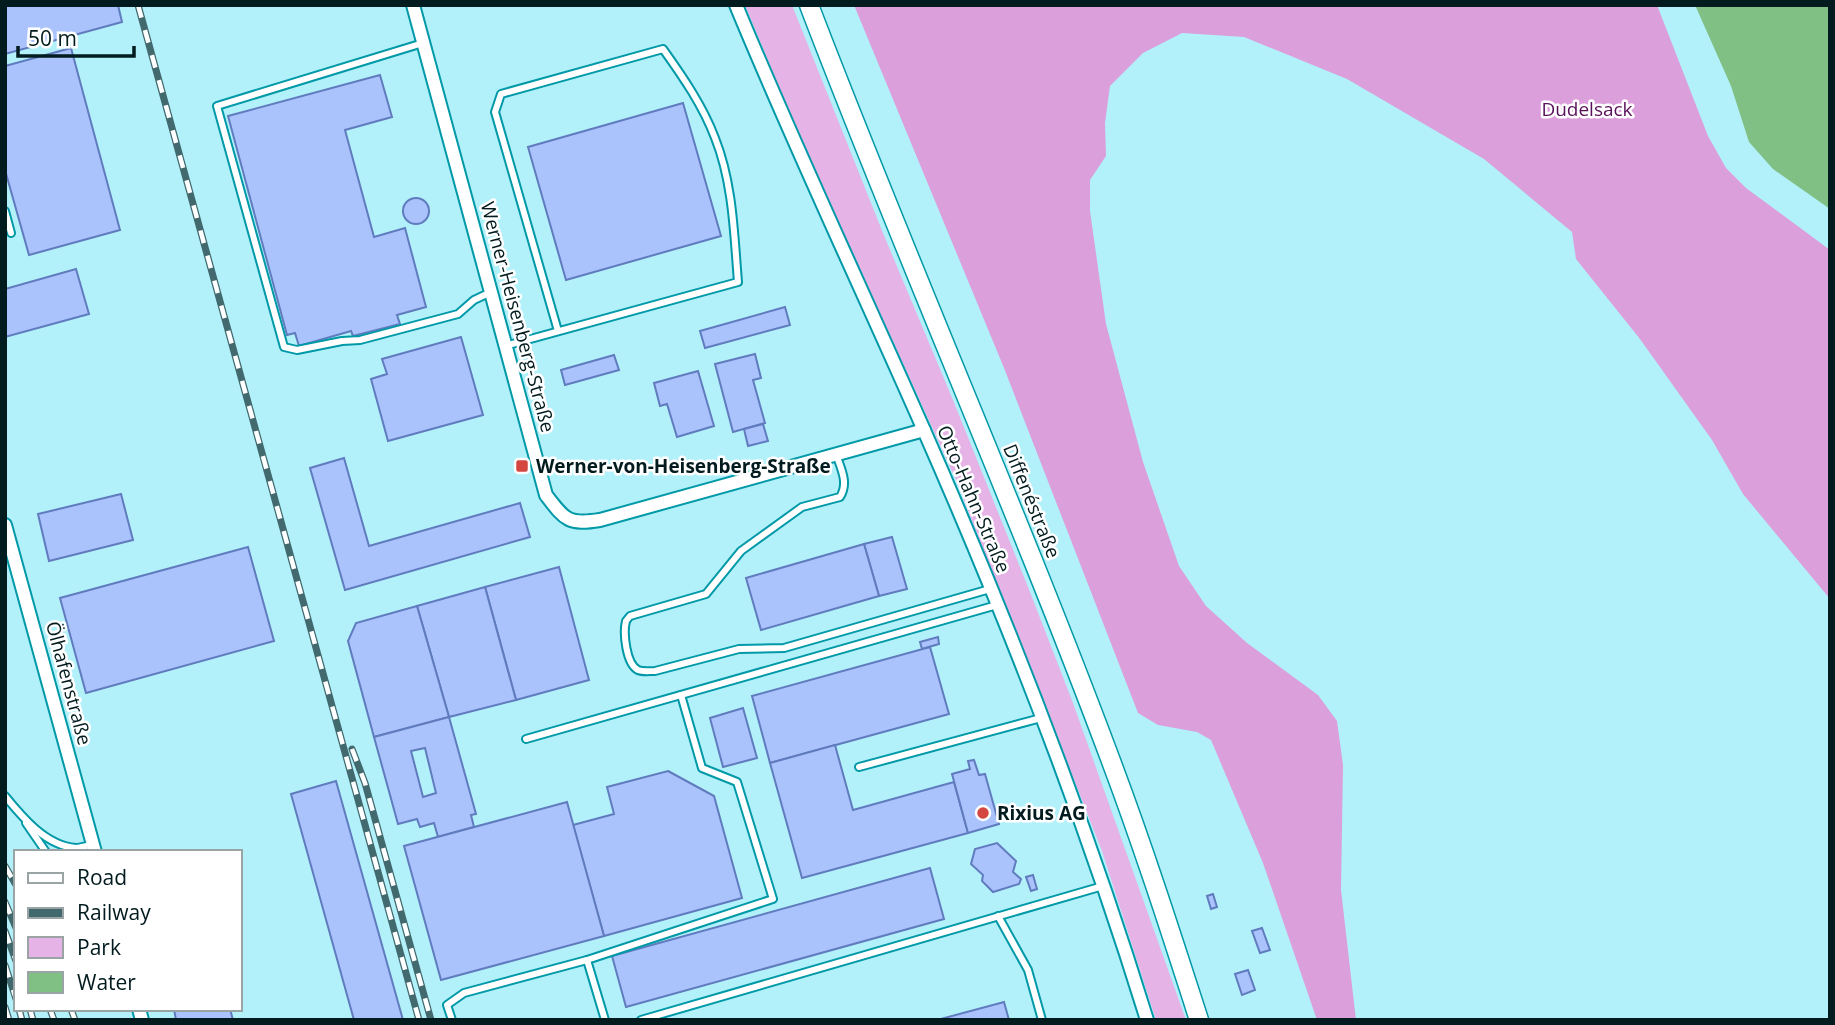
<svg xmlns="http://www.w3.org/2000/svg" width="1835" height="1025" font-family="'Open Sans',sans-serif">
  <style>
    .green { fill: #e6b3e6 }
    .forest { fill: #db9fdb }
    .water { fill: #80c085 }
    .building { fill: #aac3fc; stroke: #607bbe; stroke-width: 2; fill-rule: evenodd }
    .lines { fill: none; stroke-linecap: round; stroke-linejoin: round }
    .lane-casing { stroke: #0199a7; stroke-width: 10 }
    .street-casing { stroke: #0199a7; stroke-width: 16 }
    .secondary-casing { stroke: #0199a7; stroke-width: 21 }
    .lane { stroke: #fff; stroke-width: 6 }
    .street { stroke: #fff; stroke-width: 12 }
    .secondary { stroke: #fff; stroke-width: 18 }
    .rail-casing { stroke: #42696e; stroke-width: 7 }
    .rail { stroke: #fff; stroke-width: 4.5; stroke-dasharray: 13; stroke-linecap: butt }
    .poi-dot { fill: #d44640; stroke: #fff; stroke-width: 2.5 }
    .labels { text-anchor: middle; dominant-baseline: central; stroke-width: 5; stroke-linejoin: round; paint-order: stroke }
    .park-label { font-size: 19px; fill: #58115b; stroke: #fff }
    .street-label { font-size: 19px; fill: #021b1e; stroke: #fff }
    .poi-label { font-size: 19px; font-weight: bold; fill: #021b1e; stroke: #fff; text-anchor: start }
  </style>
  <rect width="100%" height="100%" fill="#b2f1fa"/>
  <polygon class="green" points="745,5 792,5 883,233 953,400 1030,592 1073,703 1186,1020 1156,1020 1102,851 956,480 799,135"/>
  <polygon class="forest" points="854,5 1657,5 1708,136 1726,168 1746,188 1830,250 1830,599 1743,494 1712,440 1640,339 1576,259 1572,232 1484,159 1347,79 1244,37 1182,33 1143,53 1110,86 1105,123 1106,156 1090,180 1090,211 1106,324 1143,462 1179,566 1206,606 1247,643 1318,695 1337,721 1343,765 1341,890 1356,1020 1317,1020 1263,863 1211,740 1197,732 1158,725 1138,713 1004,368"/>
  <polygon class="water" points="1695,5 1830,5 1830,209 1773,169 1749,142 1731,86"/>
  <g class="building">
    <polygon points="5,5 118,5 122,22 5,54"/>
    <polygon points="71,48 120,230 29,255 5,170 5,66"/>
    <polygon points="380,75 392,117 345,130 374,237 405,228 426,307 397,315 400,324 353,336 351,331 299,346 295,333 287,335 228,116"/>
    <polygon points="683,103 721,236 566,280 528,147"/>
    <circle cx="416" cy="211" r="13"/>
    <polygon points="76,269 89,314 5,337 5,289"/>
    <polygon points="785,307 790,325 705,348 700,331"/>
    <polygon points="461,337 483,415 388,441 371,379 387,374 382,359"/>
    <polygon points="755,354 761,378 753,380 765,423 733,432 715,364"/>
    <polygon points="614,355 619,370 565,385 561,370"/>
    <polygon points="698,371 714,426 677,437 667,404 660,406 654,383"/>
    <polygon points="763,424 768,441 748,446 744,429"/>
    <polygon points="344,458 369,546 520,503 530,537 345,590 310,468"/>
    <polygon points="121,494 133,540 49,561 38,514"/>
    <polygon points="892,537 907,589 879,596 864,544"/>
    <polygon points="864,544 879,596 761,630 746,578"/>
    <polygon points="248,547 274,641 86,693 60,598"/>
    <polygon points="559,567 589,680 516,700 485,587"/>
    <polygon points="485,587 516,700 449,717 417,606"/>
    <polygon points="417,606 449,717 374,737 348,641 356,623"/>
    <polygon points="938,637 939,644 922,649 920,642"/>
    <polygon points="930,647 949,714 770,763 752,696"/>
    <polygon points="743,708 757,758 723,767 710,718"/>
    <path d="M449,717L476,814L471,815L474,827L438,837L434,823L420,827L417,819L398,824L374,737ZM425,748L436,793L423,797L411,751Z"/>
    <polygon points="835,745 853,810 954,782 968,833 802,878 770,763"/>
    <polygon points="974,760 979,775 985,774 999,824 968,833 952,774 970,769 968,761"/>
    <polygon points="668,771 714,796 742,898 604,936 573,825 614,814 607,787"/>
    <polygon points="336,781 403,1020 354,1020 291,794"/>
    <polygon points="567,802 604,936 441,980 404,846"/>
    <polygon points="997,843 1016,861 1013,872 1021,879 1019,884 993,892 982,881 983,875 971,864 975,849"/>
    <polygon points="930,868 944,919 626,1007 612,956"/>
    <polygon points="1033,875 1037,889 1031,891 1026,877"/>
    <polygon points="1213,894 1217,907 1211,909 1207,896"/>
    <polygon points="1262,928 1270,950 1260,953 1252,931"/>
    <polygon points="1248,970 1255,990 1242,995 1235,974"/>
    <polygon points="1004,1002 1009,1020 937,1020"/>
    <polygon points="174,1009 230,1009 233,1020 176,1020"/>
  </g>
  <g class="lines">
    <defs>
      <g id="lane">
        <polyline points="423,43 217,106 284,347 297,350 342,341 360,340 458,314 474,300 491,292"/>
        <polyline points="5,211 11,233"/>
        <path d="M505,346L738,282C734,234 733,183 715,138C703,106 683,77 663,49L501,94L495,112L558,331"/>
        <path d="M836,454C841,469 849,483 840,497L802,507L741,551L706,594L630,616L626,621C623,633 626,664 638,670C643,672 649,671 655,671L739,649L784,648L990,589"/>
        <polyline points="526,739 997,605"/>
        <polyline points="859,767 1041,718"/>
        <path d="M5,796C22,817 46,846 76,848C81,848 88,845 93,845"/>
        <polyline points="26,823 46,852"/>
        <polyline points="998,916 1028,970 1042,1020"/>
        <polyline points="452,1020 447,1005 464,993 587,960"/>
        <polyline points="605,1020 587,960 773,899 737,782 702,768 681,695"/>
        <polyline points="641,1020 1103,886"/>
      </g>
      <g id="street">
        <path d="M413,5L546,495C565,520 568,525 600,520L924,430"/>
        <path d="M736,5C795,148 861,287 923,428C1008,621 1085,819 1147,1020"/>
        <polyline points="5,525 95,852"/>
        <polyline points="139,1009 142,1020"/>
      </g>
      <path id="secondary" d="M809,5C906,259 1016,507 1111,761C1143,846 1171,933 1199,1020"/>
    </defs>
    <use href="#lane" class="lane-casing"/>
    <use href="#street" class="street-casing"/>
    <use href="#secondary" class="secondary-casing"/>
    <use href="#lane" class="lane"/>
    <use href="#street" class="street"/>
    <use href="#secondary" class="secondary"/>
    <defs>
      <g id="rail">
        <polyline points="138,5 419,1020"/>
        <polyline points="352,749 365,783 431,1020"/>
        <polyline points="5,866 16,885"/>
        <polyline points="5,902 16,928"/>
        <polyline points="5,931 16,961"/>
        <polyline points="5,965 16,999"/>
        <polyline points="5,1007 9,1020"/>
        <polyline points="19,1009 22,1020"/>
        <polyline points="30,1009 33,1020"/>
        <polyline points="50,1009 54,1020"/>
        <polyline points="71,1009 75,1020"/>
      </g>
    </defs>
    <use href="#rail" class="rail-casing"/>
    <use href="#rail" class="rail"/>
  </g>
  <g class="poi-dot">
    <rect x="515" y="459" width="14" height="14" rx="3.5"/>
    <circle cx="983" cy="813" r="7"/>
  </g>
  <g class="labels">
    <g class="park-label">
      <text x="1587" y="109">Dudelsack</text>
    </g>
    <g class="street-label">
      <text transform="translate(518 317) rotate(75)">Werner-Heisenberg-Straße</text>
      <text transform="translate(974 499) rotate(67)">Otto-Hahn-Straße</text>
      <text transform="translate(1032 501) rotate(68)">Diffenéstraße</text>
      <text transform="translate(69 683) rotate(75)">Ölhafenstraße</text>
    </g>
    <g class="poi-label">
      <text x="536" y="466">Werner-von-Heisenberg-Straße</text>
      <text x="997" y="813">Rixius AG</text>
    </g>
  </g>
  <rect width="1835" height="1025" fill="none" stroke="#021b1e" stroke-width="14"/>
  <rect x="14" y="850" width="228" height="161" fill="#ffffff" stroke="#9aa4a5" stroke-width="2"/>
  <rect x="28" y="873" width="35" height="10" fill="#ffffff" stroke="#9aa4a5" stroke-width="2"/>
  <text x="77" y="885" font-size="21" fill="#021b1e">Road</text>
  <rect x="28" y="908" width="35" height="10" fill="#42696e" stroke="#9aa4a5" stroke-width="2"/>
  <text x="77" y="920" font-size="21" fill="#021b1e">Railway</text>
  <rect x="28" y="937" width="35" height="21" fill="#e6b3e6" stroke="#9aa4a5" stroke-width="2"/>
  <text x="77" y="955" font-size="21" fill="#021b1e">Park</text>
  <rect x="28" y="972" width="35" height="21" fill="#80c085" stroke="#9aa4a5" stroke-width="2"/>
  <text x="77" y="990" font-size="21" fill="#021b1e">Water</text>
  <path d="M18 46v10h116v-10" fill="none" stroke="#021b1e" stroke-width="3.5"/>
  <text x="28" y="46" font-size="21" fill="#021b1e" stroke="#ffffff" stroke-width="5" paint-order="stroke">50 m</text>
</svg>
